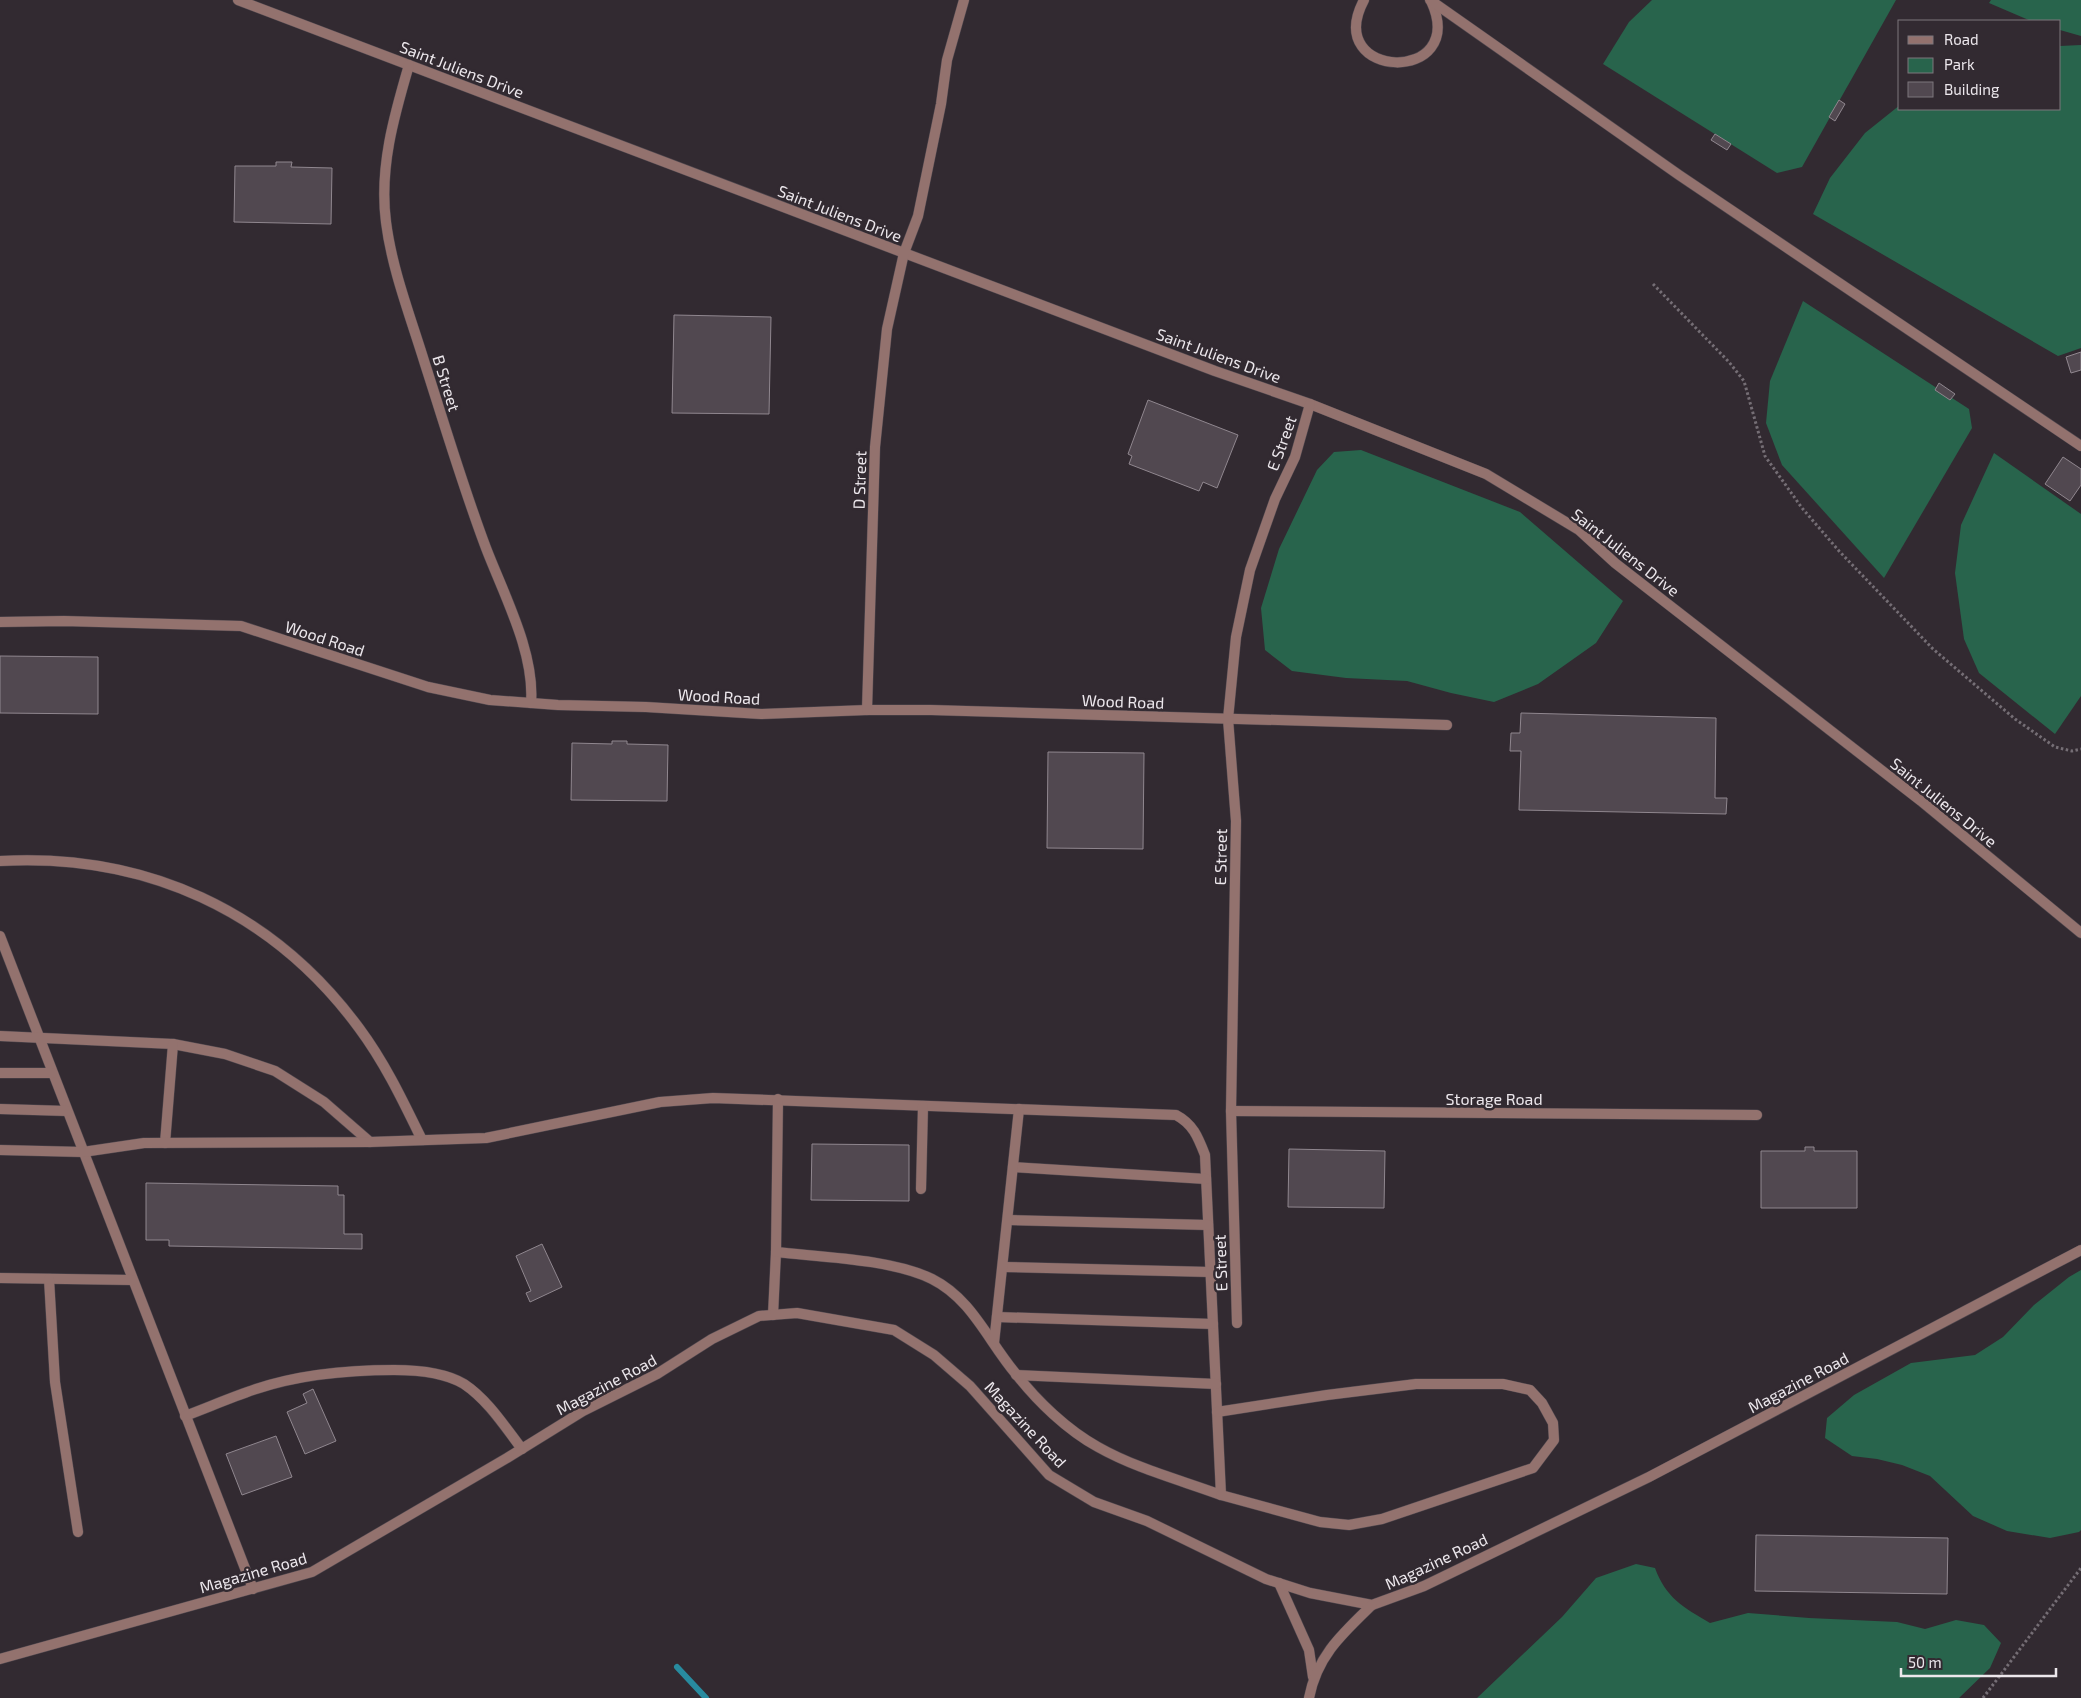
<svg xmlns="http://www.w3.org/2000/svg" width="2081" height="1698" font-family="'Exo 2',sans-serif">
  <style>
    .green { fill: #28644c }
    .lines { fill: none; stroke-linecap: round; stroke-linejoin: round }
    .stream { stroke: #288b9f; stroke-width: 6 }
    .building { fill: #514850; stroke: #90878f }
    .lane-casing { stroke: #50484f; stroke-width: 11 }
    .street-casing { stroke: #50484f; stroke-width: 11 }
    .path { stroke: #756e75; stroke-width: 3; stroke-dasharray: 2.5 2.5; stroke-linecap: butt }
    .lane { stroke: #93726e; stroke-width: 10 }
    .street { stroke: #93726e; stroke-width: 10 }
    .labels { text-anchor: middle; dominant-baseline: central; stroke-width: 5; stroke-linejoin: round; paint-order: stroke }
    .street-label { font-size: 16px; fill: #ece7ec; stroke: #322a31 }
  </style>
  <rect width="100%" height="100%" fill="#322a31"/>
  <g class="green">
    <polygon points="1652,0 1896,0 1802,167 1777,173 1603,64 1629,22"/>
    <polygon points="1991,0 2081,0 2081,36 2060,30 2060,21 2031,21 1989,3"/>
    <polygon points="2081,45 2081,348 2058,356 1813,214 1830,178 1865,133 1900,105 1900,109 2060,109 2060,46"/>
    <polygon points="1803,301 1969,409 1972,428 1884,578 1782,465 1766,423 1770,381"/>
    <polygon points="1361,450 1520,512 1623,601 1596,643 1538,684 1494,702 1451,693 1407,681 1346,678 1292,671 1265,650 1261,608 1279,549 1317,470 1334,452"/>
    <polygon points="1994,453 2081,514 2081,696 2055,734 1979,673 1964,639 1955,573 1961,525"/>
    <polygon points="2081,1270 2081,1530 2079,1532 2050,1538 2007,1531 1973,1516 1930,1476 1902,1465 1877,1459 1852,1456 1825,1438 1827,1418 1854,1395 1911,1363 1975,1355 2003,1337 2034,1305 2069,1277"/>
    <path d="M1636,1564L1655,1568C1666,1598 1683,1607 1710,1623L1748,1613L1809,1618L1897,1622L1925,1629L1956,1620L1984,1625L2001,1643L1990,1668L1959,1698H1477L1562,1617L1596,1578Z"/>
  </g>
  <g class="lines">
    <polyline class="stream" points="677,1667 706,1698"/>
  </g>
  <g class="building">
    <polygon points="1839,100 1845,104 1835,121 1829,117"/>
    <polygon points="1715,134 1731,144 1727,150 1711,140"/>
    <polygon points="276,162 292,162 291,167 332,168 331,224 234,222 235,166 276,166"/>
    <polygon points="674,315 771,317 769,414 672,413"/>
    <polygon points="2081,352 2081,370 2071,373 2066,357"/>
    <polygon points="1939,383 1955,394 1950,400 1935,390"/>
    <polygon points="1148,400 1238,435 1217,488 1203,482 1199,491 1129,464 1132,456 1128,454"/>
    <polygon points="2063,457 2081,469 2081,485 2070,501 2045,484"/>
    <polygon points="0,656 98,657 98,714 0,713"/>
    <polygon points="1521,713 1716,718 1715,798 1727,798 1726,814 1519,810 1521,751 1510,751 1511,733 1520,733"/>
    <polygon points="612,741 627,741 627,744 668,745 667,801 571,800 572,743 612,744"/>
    <polygon points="1048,752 1144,753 1143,849 1047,848"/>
    <polygon points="812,1144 909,1145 909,1201 811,1200"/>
    <polygon points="1805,1147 1814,1147 1814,1151 1857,1151 1857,1208 1761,1208 1761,1151 1805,1151"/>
    <polygon points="1289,1149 1385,1151 1384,1208 1288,1207"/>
    <polygon points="146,1183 338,1186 338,1195 344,1195 344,1234 362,1234 362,1249 169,1246 169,1240 146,1240"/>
    <polygon points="542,1244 562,1287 530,1302 526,1293 531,1291 516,1256"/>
    <polygon points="313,1389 336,1441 305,1454 287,1412 307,1403 303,1394"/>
    <polygon points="276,1436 292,1477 242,1495 226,1454"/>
    <polygon points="1756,1535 1948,1538 1947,1594 1755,1591"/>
  </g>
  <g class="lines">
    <defs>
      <g id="lane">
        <path d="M1364,0C1321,81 1470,85 1431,1"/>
        <polyline points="1430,0 1679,175 2081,446"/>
        <path d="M0,861C145,853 272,910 359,1028C385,1063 403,1101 422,1140"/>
        <polyline points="0,936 253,1589"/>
        <polyline points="0,1036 173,1044 225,1054 275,1071 324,1102 370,1142"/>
        <polyline points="0,1073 52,1073"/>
        <polyline points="0,1109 67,1111"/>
        <polyline points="165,1143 173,1044"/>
        <path d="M0,1150L83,1152L144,1143L370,1142L486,1138L660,1102L713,1098L1176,1115C1193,1124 1198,1137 1205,1155L1221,1495C1180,1480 1135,1468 1098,1447C1067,1430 1037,1401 1016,1374C988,1341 972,1299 932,1279C892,1259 820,1257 776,1252L773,1315"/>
        <polyline points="1013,1167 1206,1179"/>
        <polyline points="921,1189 923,1106"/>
        <polyline points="1008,1220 1208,1225"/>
        <polyline points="776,1252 778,1099"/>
        <polyline points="1003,1267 1210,1272"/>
        <polyline points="0,1278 132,1280"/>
        <polyline points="49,1279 55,1382 78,1532"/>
        <polyline points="997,1317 1213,1324"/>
        <polyline points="994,1343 1019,1109"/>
        <polyline points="1016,1375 1216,1384"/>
        <polyline points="1217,1412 1327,1395 1416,1384 1503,1384 1530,1390 1542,1403 1553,1423 1554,1440 1533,1468 1382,1519 1349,1525 1320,1522 1221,1495"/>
        <path d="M185,1416C209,1407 232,1397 256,1389C301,1374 347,1370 394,1370C417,1370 444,1372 464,1384C488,1400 505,1427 522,1449"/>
      </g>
      <g id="street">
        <polyline points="238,0 1215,371 1310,404 1486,474 1579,530 1615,563 1921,801 2081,933"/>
        <path d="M409,65C394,116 379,168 386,222C392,270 411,318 425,364C445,426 463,487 486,548C504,595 535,653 531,703"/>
        <polyline points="0,622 64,621 241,626 428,687 490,700 558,705 646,707 761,714 867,710 931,710 1447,725"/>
        <polyline points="867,710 875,447 887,329 904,253 918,216 941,104 947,60 964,0"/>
        <polyline points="1231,1111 1757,1115"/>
        <polyline points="1237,1323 1231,1111 1236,821 1228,719 1236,637 1250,570 1275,499 1295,457 1310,404"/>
        <polyline points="1279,1583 1309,1650 1313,1677"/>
        <polyline points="0,1659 312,1572 507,1458 583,1411 657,1374 712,1339 759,1316 797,1313 894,1330 934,1355 970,1386 1049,1475 1094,1502 1147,1521 1266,1579 1310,1593 1372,1605 1424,1586 1649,1477 2081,1250"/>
        <path d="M1309,1698C1317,1656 1342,1634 1372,1605"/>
      </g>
    </defs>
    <use href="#lane" class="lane-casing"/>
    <use href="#street" class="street-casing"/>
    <g class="path">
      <polyline points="1653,284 1729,362 1744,381 1765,456 1802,508 1839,551 1933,649 2015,719 2055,747 2072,751 2081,749"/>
      <polyline points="1983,1698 2081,1568"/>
    </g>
    <use href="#lane" class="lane"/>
    <use href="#street" class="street"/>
  </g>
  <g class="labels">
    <g class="street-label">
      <text transform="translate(462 69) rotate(21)">Saint Juliens Drive</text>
      <text transform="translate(840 213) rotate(21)">Saint Juliens Drive</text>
      <text transform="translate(1219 355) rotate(20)">Saint Juliens Drive</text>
      <text transform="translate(447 383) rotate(73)">B Street</text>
      <text transform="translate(1281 443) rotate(-70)">E Street</text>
      <text transform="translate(859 480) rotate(-88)">D Street</text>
      <text transform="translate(1626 552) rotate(38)">Saint Juliens Drive</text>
      <text transform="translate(325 638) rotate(18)">Wood Road</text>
      <text transform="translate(719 696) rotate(3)">Wood Road</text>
      <text transform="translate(1123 701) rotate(2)">Wood Road</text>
      <text transform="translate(1944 802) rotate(39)">Saint Juliens Drive</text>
      <text transform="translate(1220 857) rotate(-89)">E Street</text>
      <text x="1494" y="1098">Storage Road</text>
      <text transform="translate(1220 1263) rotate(-92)">E Street</text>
      <text transform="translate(1798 1382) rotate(-28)">Magazine Road</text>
      <text transform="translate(606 1384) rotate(-28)">Magazine Road</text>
      <text transform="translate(1026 1424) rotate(47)">Magazine Road</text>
      <text transform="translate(1436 1561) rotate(-25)">Magazine Road</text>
      <text transform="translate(253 1572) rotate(-16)">Magazine Road</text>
    </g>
  </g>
  <rect x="1898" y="20" width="162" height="90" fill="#322a31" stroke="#7c767c"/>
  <rect x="1908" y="36" width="25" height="8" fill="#93726e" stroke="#7c767c"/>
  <text x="1944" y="45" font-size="15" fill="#ece7ec">Road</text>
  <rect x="1908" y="58" width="25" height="15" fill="#28644c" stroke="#7c767c"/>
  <text x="1944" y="70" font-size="15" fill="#ece7ec">Park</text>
  <rect x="1908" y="82" width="25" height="15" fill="#514850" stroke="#7c767c"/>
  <text x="1944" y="95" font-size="15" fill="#ece7ec">Building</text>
  <path d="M1901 1668v8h155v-8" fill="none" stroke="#ece7ec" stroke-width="2.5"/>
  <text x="1908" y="1668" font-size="15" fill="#ece7ec" stroke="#322a31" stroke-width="4" paint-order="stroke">50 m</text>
</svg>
